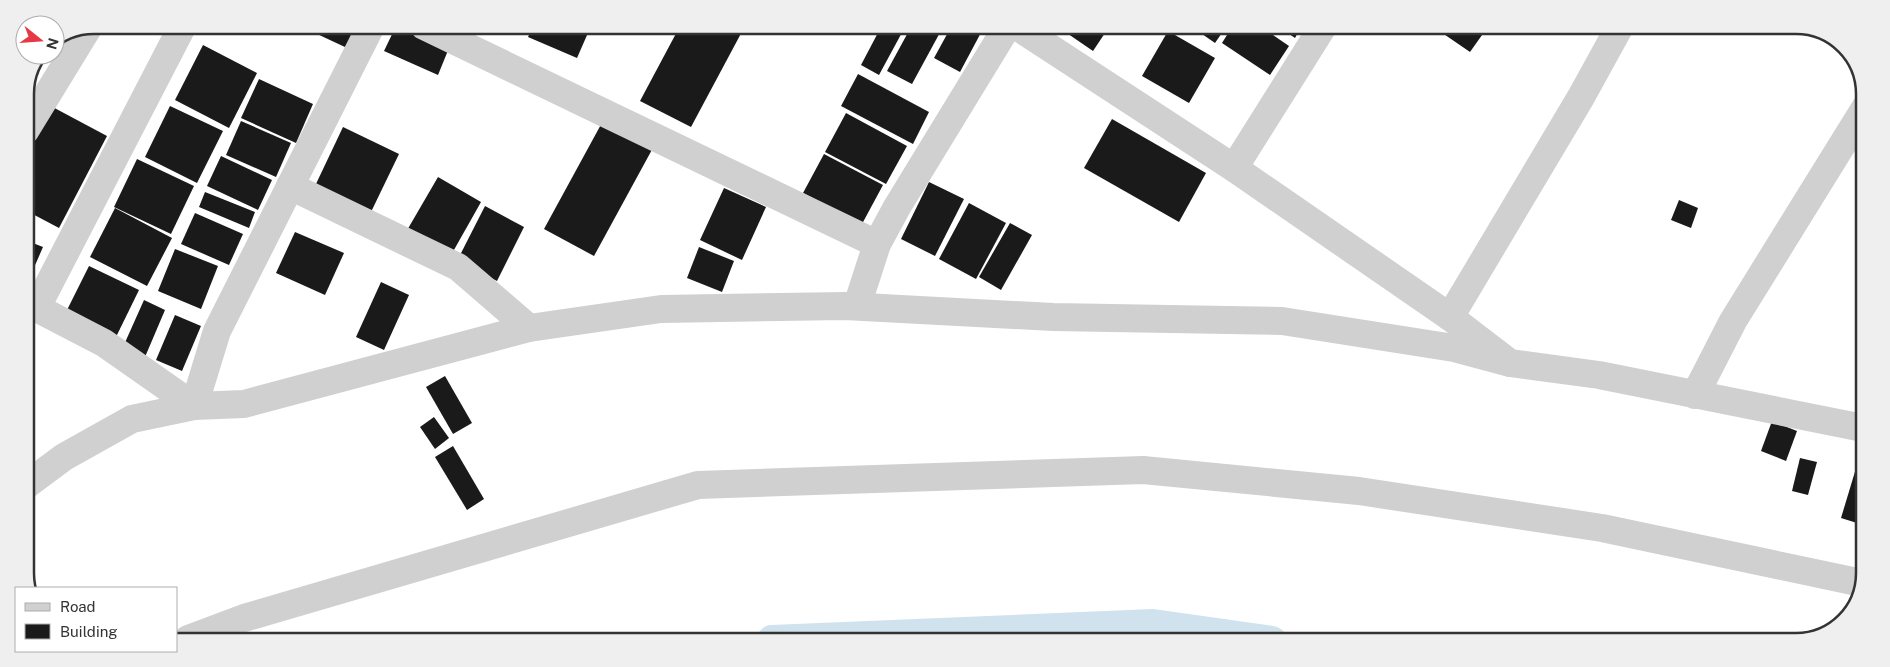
<svg xmlns="http://www.w3.org/2000/svg" width="1890" height="667" font-family="'Public Sans',sans-serif">
  <style>
    .lines { fill: none; stroke-linecap: round; stroke-linejoin: round }
    .canal { stroke: #cfe2ee; stroke-width: 30 }
    .building { fill: #1a1a1a }
    .minor { stroke: #d0d0d0; stroke-width: 28 }
    .rim { fill: none; stroke: #333; stroke-width: 2.5 }
  </style>
  <rect width="100%" height="100%" fill="#fff"/>
  <g class="lines">
    <polyline class="canal" points="772,640 1153,624 1272,641"/>
  </g>
  <g class="building">
    <polygon points="298,25 357,26 347,48"/>
    <polygon points="396,26 413,26 451,43 438,75 384,51"/>
    <polygon points="533,26 591,26 577,58 528,37"/>
    <polygon points="680,26 745,26 691,127 640,101"/>
    <polygon points="881,27 905,27 879,75 861,65"/>
    <polygon points="911,27 943,27 912,84 887,71"/>
    <polygon points="951,27 984,27 960,72 934,58"/>
    <polygon points="1058,27 1109,27 1093,51"/>
    <polygon points="1192,27 1226,27 1215,43"/>
    <polygon points="1232,27 1261,27 1289,46 1270,75 1222,43"/>
    <polygon points="1279,27 1301,27 1295,38"/>
    <polygon points="1435,28 1487,28 1470,52"/>
    <polygon points="1168,31 1215,58 1189,103 1142,76"/>
    <polygon points="203,45 257,73 229,128 175,100"/>
    <polygon points="858,74 929,112 913,144 841,106"/>
    <polygon points="259,79 313,104 296,143 241,118"/>
    <polygon points="47,104 107,136 59,228 25,210 25,145"/>
    <polygon points="170,106 223,131 197,183 145,157"/>
    <polygon points="846,113 907,146 886,184 825,152"/>
    <polygon points="604,119 654,146 594,256 544,229"/>
    <polygon points="1112,119 1206,173 1179,222 1084,168"/>
    <polygon points="241,121 291,143 276,177 226,155"/>
    <polygon points="343,127 399,154 371,212 315,186"/>
    <polygon points="824,154 883,185 862,224 803,193"/>
    <polygon points="221,156 272,180 258,210 207,186"/>
    <polygon points="137,159 194,186 171,234 114,207"/>
    <polygon points="438,177 481,202 450,257 406,232"/>
    <polygon points="929,182 964,199 935,256 901,239"/>
    <polygon points="724,188 766,207 742,260 700,240"/>
    <polygon points="205,192 255,212 249,228 199,207"/>
    <polygon points="1679,200 1698,208 1691,228 1671,220"/>
    <polygon points="969,203 1006,223 976,279 939,259"/>
    <polygon points="485,206 524,227 497,281 457,261"/>
    <polygon points="115,208 172,238 147,286 90,257"/>
    <polygon points="195,213 243,234 229,265 181,244"/>
    <polygon points="1010,223 1032,235 1001,290 979,277"/>
    <polygon points="295,232 344,253 325,295 276,273"/>
    <polygon points="25,240 43,247 25,288"/>
    <polygon points="699,247 734,261 722,292 687,278"/>
    <polygon points="175,249 218,266 201,309 158,291"/>
    <polygon points="89,266 139,290 116,337 66,312"/>
    <polygon points="381,282 409,295 384,350 356,337"/>
    <polygon points="144,300 165,310 145,357 123,347"/>
    <polygon points="175,315 201,326 182,371 156,360"/>
    <polygon points="445,376 472,423 453,434 426,387"/>
    <polygon points="434,417 449,438 435,449 420,427"/>
    <polygon points="1772,421 1797,431 1786,461 1761,451"/>
    <polygon points="453,446 484,499 467,510 435,457"/>
    <polygon points="1800,458 1817,462 1808,495 1792,491"/>
    <polygon points="1857,465 1862,467 1862,506 1857,523 1841,518"/>
  </g>
  <g class="lines">
    <g class="minor">
      <polyline points="371,26 217,331 194,406 244,404 529,328 661,309 845,306 1053,317 1282,321 1454,348 1510,363"/>
      <polyline points="424,26 877,244"/>
      <polyline points="1018,27 1234,168 1450,317 1510,363 1599,375 1863,428"/>
      <polyline points="25,131 88,28"/>
      <polyline points="1234,168 1322,28"/>
      <polyline points="290,186 458,267 529,328"/>
      <polyline points="25,302 104,343 194,406 132,419 64,457 25,486"/>
      <polyline points="857,306 877,244 897,207 1007,27"/>
      <polyline points="37,307 183,25"/>
      <polyline points="1450,317 1581,97 1619,28"/>
      <polyline points="1695,395 1733,321 1865,108"/>
      <polyline points="188,639 244,618 698,485 1143,470 1359,491 1602,528 1862,583"/>
    </g>
  </g>
  <path d="M0 0H1890V667H0ZM94 34H1796A60 60 0 0 1 1856 94V573A60 60 0 0 1 1796 633H94A60 60 0 0 1 34 573V94A60 60 0 0 1 94 34Z" fill="#efefef" fill-rule="evenodd"/>
  <path class="rim" d="M94 34H1796A60 60 0 0 1 1856 94V573A60 60 0 0 1 1796 633H94A60 60 0 0 1 34 573V94A60 60 0 0 1 94 34Z"/>
  <rect x="15" y="587" width="162" height="65" fill="#ffffff" stroke="#adadad"/>
  <rect x="25" y="603" width="25" height="8" fill="#d0d0d0" stroke="#adadad"/>
  <text x="60" y="612" font-size="15" fill="#333333">Road</text>
  <rect x="25" y="624" width="25" height="15" fill="#1a1a1a" stroke="#adadad"/>
  <text x="60" y="637" font-size="15" fill="#333333">Building</text>
  <g transform="translate(40 40) rotate(107)"><circle r="24" fill="#ffffff" stroke="#adadad"/>
  <path d="M0-4L9 19L0 12L-9 19Z" fill="#e63946"/>
  <text y="-8" font-size="14" font-weight="bold" text-anchor="middle" fill="#333333">N</text>
  </g>
</svg>
